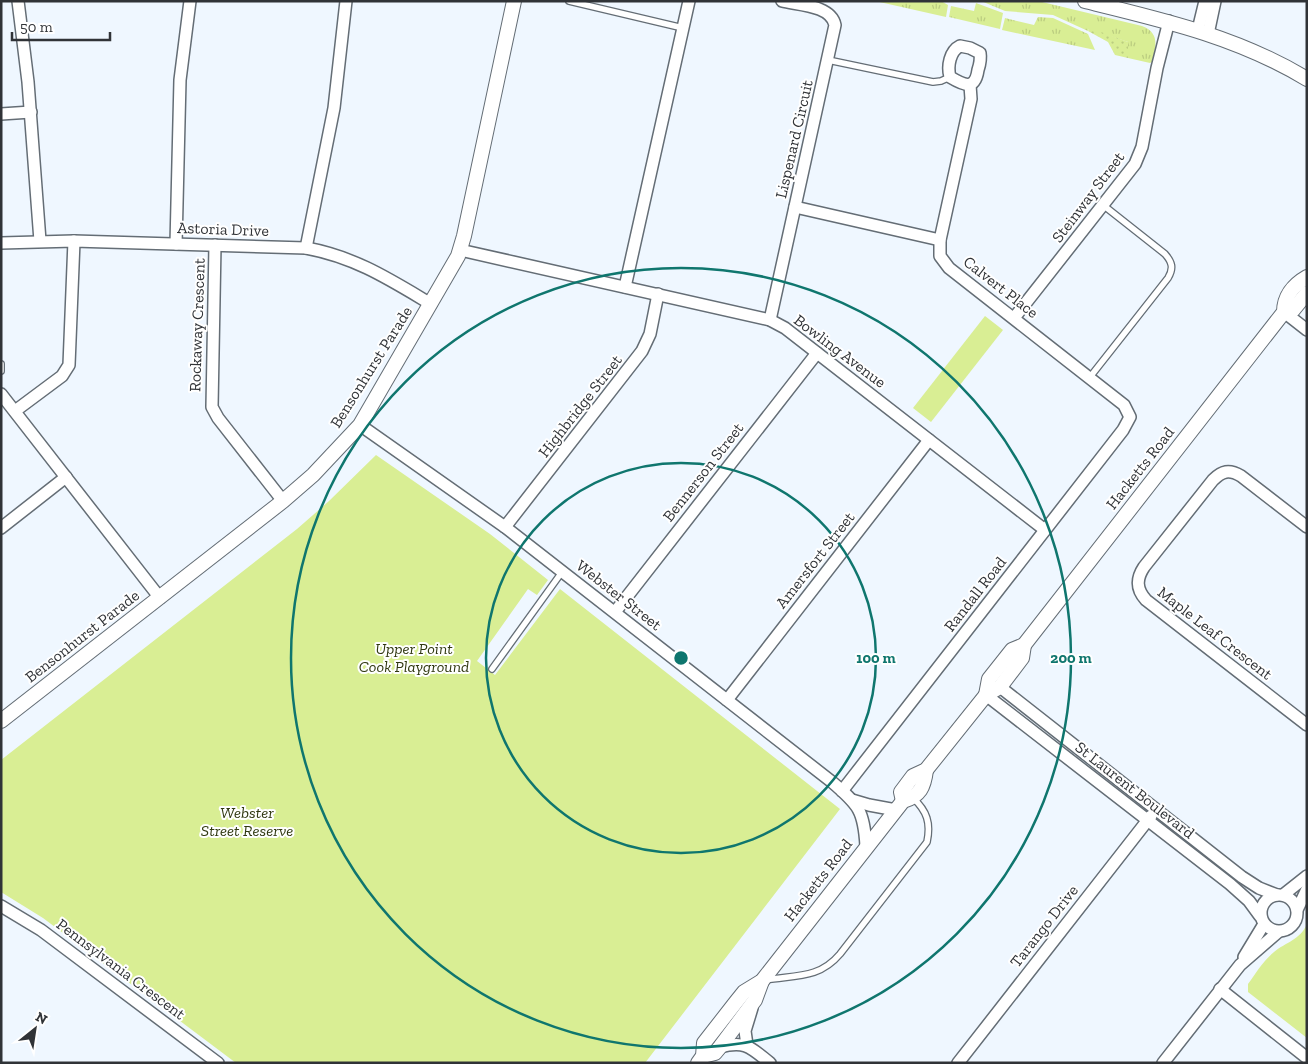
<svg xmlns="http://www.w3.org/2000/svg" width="1308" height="1064" font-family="'Zilla Slab',serif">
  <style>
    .grass { fill: url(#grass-tufts) }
    .park { fill: #d9ee94 }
    .garden { fill: url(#garden-dots) }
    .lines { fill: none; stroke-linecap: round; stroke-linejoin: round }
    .service-casing { stroke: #646d75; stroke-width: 8 }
    .minor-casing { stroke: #646d75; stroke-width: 14 }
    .tertiary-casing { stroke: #646d75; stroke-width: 16 }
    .service { stroke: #fff; stroke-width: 5.5 }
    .minor { stroke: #fff; stroke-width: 11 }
    .tertiary { stroke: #fff; stroke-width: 14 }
    .ring { fill: none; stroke: #0f766e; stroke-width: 2.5 }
    .labels { text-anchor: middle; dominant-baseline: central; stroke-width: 4; stroke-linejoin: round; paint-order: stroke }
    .street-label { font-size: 16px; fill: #303337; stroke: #fff }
    .park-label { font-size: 16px; font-style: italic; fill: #303810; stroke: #fff }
    .centre { fill: #0f766e; stroke: #fff; stroke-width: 2.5 }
    .ring-label { font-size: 15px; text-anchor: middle; font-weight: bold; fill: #0f766e; stroke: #fff; stroke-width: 4; stroke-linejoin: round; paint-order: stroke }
  </style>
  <defs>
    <pattern id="grass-tufts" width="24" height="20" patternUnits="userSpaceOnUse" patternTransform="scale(1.25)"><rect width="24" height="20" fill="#d9ee94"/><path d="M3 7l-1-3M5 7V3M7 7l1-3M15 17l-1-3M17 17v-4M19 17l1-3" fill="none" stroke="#bbcd80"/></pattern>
    <pattern id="garden-dots" width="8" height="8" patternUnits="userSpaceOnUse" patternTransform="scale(1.25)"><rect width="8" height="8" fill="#d9ee94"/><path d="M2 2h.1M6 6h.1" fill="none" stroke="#bbcd80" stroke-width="1.8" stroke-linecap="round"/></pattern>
  </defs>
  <rect width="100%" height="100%" fill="#eff7ff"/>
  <g class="grass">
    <polygon points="875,1 941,1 948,5 946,17"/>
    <path d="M981,1H1038L1142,26C1160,33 1156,46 1152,62L1150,63L1128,58V42L1089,29L1088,31L1053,15L1005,11Z"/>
    <polygon points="976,3 1003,13 1000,29 949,17 951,6 974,11"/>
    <polygon points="1038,17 1053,18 1088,34 1095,50 1002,30 1005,18 1034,25"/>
  </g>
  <g class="park">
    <polygon points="985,316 1003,330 931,422 913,408"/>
    <polygon points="376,455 490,534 548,580 537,595 528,589 477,661 495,675 560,589 840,809 645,1063 236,1063 43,918 1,892 1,760 297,529 329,501"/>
    <path d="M1307,924V1038L1248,992V984C1256,973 1263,961 1274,952C1286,942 1300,940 1307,924Z"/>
  </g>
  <polygon class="garden" points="1090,28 1128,42 1128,58 1115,55 1108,42 1088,31"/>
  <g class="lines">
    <defs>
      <g id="service">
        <polyline points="569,1 683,28"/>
        <polyline points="828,60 933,82 941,81 950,77"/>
        <polyline points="1,364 1,371"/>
        <path d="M1090,377L1168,278C1174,268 1172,262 1165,254L1103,205"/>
        <polyline points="492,669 562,572"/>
        <path d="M766,980C795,975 819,979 840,954L927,842C931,823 927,811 913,798"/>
      </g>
      <g id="minor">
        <polyline points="18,1 28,82 40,241"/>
        <polyline points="1198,30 1205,1"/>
        <polyline points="1208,34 1215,1"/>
        <path d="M960,46L970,48L980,53C981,59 980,64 978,70C975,90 965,86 950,77C947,66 950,51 960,46Z"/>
        <polyline points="1,114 31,112"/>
        <polyline points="795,207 940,240"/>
        <path d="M1,243L74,241L306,248C355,257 389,279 431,304"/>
        <polyline points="176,244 180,80 190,1"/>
        <polyline points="215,245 212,407 218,418 283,501"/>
        <polyline points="306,248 334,108 346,1"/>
        <polyline points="460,250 770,320 785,328 1045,530"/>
        <polyline points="625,287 689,1"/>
        <polyline points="1284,312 1307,330"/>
        <polyline points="1014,318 1135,164 1142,147 1157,68 1169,21"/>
        <path d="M770,320L835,25C831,5 798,5 782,1"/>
        <polyline points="1,394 160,598"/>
        <polyline points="15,411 62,376 69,365 74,241"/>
        <path d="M360,425L505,527L832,782C859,805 864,811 866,846"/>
        <polyline points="505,527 642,351 650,334 658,294"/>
        <path d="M1307,527L1241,476C1229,469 1222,471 1213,480L1144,567C1136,579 1136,589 1146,600L1307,725"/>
        <polyline points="1,528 66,477"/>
        <polyline points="615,612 817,353"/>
        <polyline points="1000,687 1242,877 1259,888 1277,895"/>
        <polyline points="986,695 1230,884 1249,901 1260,916"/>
        <polyline points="727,700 929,440"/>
        <polyline points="842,791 1123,430 1130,417 1124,405 949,268 940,256 940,240 971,99 970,85"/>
        <polyline points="852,800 869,805 896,810"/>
        <circle cx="1279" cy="913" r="18"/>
        <polyline points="1283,895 1307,876"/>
        <polyline points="1,906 41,930 218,1063"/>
        <polyline points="1297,910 1307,889"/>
        <polyline points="1244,957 1264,924"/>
        <polyline points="1220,989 1307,1058"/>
        <polyline points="747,1045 745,1031 752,1008"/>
        <path d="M720,1047C746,1040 751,1048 770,1063"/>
        <polyline points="958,1063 1151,816"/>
        <polyline points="1163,1063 1240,965 1278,932"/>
      </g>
      <g id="tertiary">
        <path d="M1085,1C1163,20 1238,37 1307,79"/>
        <polyline points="1284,312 1293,310 1307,293"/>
        <path d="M986,695L989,679L1012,650L1024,645L1284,312C1284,297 1293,285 1307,277"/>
        <polyline points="1,721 283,501 313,475 360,425 458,256 464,236 514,1"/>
        <polyline points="903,801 901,792 913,776 926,770 986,695 1000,687 1022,658 1024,645"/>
        <polyline points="703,1056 715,1053 720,1047 755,1000 762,981"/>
        <path d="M698,1063L703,1056L704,1043L736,1002L744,992L762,981L903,801C920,796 924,787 926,770"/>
      </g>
    </defs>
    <use href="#service" class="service-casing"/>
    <use href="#minor" class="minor-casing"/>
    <use href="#tertiary" class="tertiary-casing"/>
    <use href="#service" class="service"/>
    <use href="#minor" class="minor"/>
    <use href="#tertiary" class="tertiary"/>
  </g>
  <g class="ring">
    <circle cx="681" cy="658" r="195"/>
    <circle cx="681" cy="658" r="390"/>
  </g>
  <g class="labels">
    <g class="street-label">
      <text transform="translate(794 139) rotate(-77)">Lispenard Circuit</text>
      <text transform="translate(1088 197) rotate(-53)">Steinway Street</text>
      <text transform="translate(223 229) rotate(2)">Astoria Drive</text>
      <text transform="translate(1001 287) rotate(38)">Calvert Place</text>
      <text transform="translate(197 325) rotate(-88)">Rockaway Crescent</text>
      <text transform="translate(840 351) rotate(37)">Bowling Avenue</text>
      <text transform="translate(371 367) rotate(-58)">Bensonhurst Parade</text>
      <text transform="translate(580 406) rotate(-52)">Highbridge Street</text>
      <text transform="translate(1140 468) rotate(-52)">Hacketts Road</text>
      <text transform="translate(703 472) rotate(-52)">Bennerson Street</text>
      <text transform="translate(815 560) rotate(-52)">Amersfort Street</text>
      <text transform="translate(975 594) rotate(-52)">Randall Road</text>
      <text transform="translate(619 595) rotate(38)">Webster Street</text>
      <text transform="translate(1215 633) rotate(38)">Maple Leaf Crescent</text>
      <text transform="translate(82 636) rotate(-38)">Bensonhurst Parade</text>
      <text transform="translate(1135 790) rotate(38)">St Laurent Boulevard</text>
      <text transform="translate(818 880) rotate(-52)">Hacketts Road</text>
      <text transform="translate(1044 926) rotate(-52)">Tarango Drive</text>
      <text transform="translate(121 969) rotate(37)">Pennsylvania Crescent</text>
    </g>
    <g class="park-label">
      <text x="414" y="648">Upper Point<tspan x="414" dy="18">Cook Playground</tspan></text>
      <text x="247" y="812">Webster<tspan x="247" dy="18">Street Reserve</tspan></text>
    </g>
  </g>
  <circle cx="681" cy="658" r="8" class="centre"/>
  <g class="ring-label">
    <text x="876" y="663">100 m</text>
    <text x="1071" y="663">200 m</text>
  </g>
  <rect width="1308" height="1064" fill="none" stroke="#303337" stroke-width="5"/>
  <g transform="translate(35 1029) rotate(30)" stroke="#ffffff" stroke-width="4" paint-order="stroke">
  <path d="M0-4L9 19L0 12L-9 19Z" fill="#303337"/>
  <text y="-8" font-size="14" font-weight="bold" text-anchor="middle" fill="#303337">N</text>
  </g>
  <path d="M12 32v8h98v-8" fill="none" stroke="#303337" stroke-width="2.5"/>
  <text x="20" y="32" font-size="15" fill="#303337" stroke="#ffffff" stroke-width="4" paint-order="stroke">50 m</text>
</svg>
